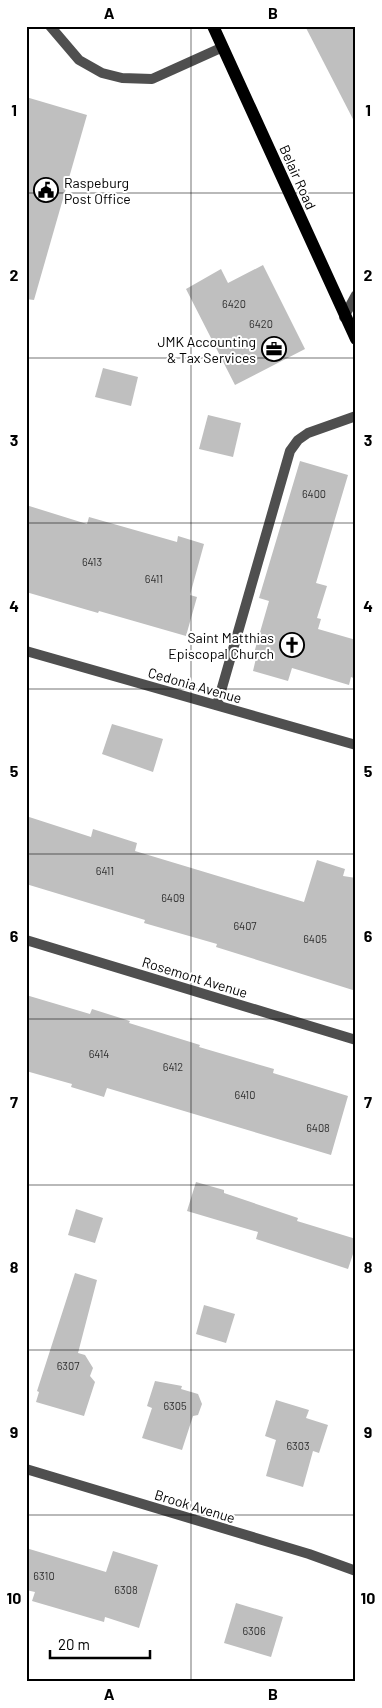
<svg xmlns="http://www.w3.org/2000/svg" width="382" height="1708" font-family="Barlow,sans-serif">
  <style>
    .building { fill: #bfbfbf }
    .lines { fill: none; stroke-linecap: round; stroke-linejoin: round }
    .lane { stroke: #4f4f4f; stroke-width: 10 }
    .street { stroke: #4f4f4f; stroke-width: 10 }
    .primary { stroke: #000; stroke-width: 12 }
    .grid { fill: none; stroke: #000; stroke-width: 1; stroke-opacity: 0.55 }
    .labels { text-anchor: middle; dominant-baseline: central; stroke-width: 4; stroke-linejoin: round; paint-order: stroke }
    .number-label { font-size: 11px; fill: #303030 }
    .street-label { font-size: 14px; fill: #000; stroke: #fff }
    .poi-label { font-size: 14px; fill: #000; stroke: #fff; text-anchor: end }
    .neatline { fill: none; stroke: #000; stroke-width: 2 }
    .grid-label { font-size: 16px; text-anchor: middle; font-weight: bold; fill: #000 }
  </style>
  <rect width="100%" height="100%" fill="#fff"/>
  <g class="building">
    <polygon points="305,26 356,26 356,125"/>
    <polygon points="26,97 87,115 34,300 26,299"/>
    <polygon points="263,265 305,349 235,385 186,289 221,269 228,283"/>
    <polygon points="103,368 138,377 131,406 95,397"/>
    <polygon points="208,415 241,423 233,457 199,449"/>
    <polygon points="300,461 348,475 316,583 327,586 317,618 321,619 318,629 356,640 356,679 351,677 349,685 292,668 288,681 253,671 257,654 254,653 269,601 259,598"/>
    <polygon points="26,505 87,524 89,517 177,542 178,536 204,544 190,595 197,597 186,636 99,611 98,613 26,592"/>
    <polygon points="112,724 163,739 153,772 102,754"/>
    <polygon points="26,816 91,837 93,829 137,843 135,851 304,902 317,860 345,869 343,876 356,878 356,991 216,947 217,944 144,923 145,920 26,884"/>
    <polygon points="26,995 90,1014 92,1009 130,1021 129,1023 200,1045 199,1047 274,1069 273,1073 348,1096 331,1155 107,1088 104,1097 71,1087 72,1084 26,1071"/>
    <polygon points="196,1182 224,1190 224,1193 298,1218 297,1221 356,1239 356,1245 348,1269 256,1239 258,1232 187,1211"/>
    <polygon points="76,1209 103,1218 95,1243 68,1235"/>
    <polygon points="75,1273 97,1280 78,1353 85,1355 93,1368 90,1376 95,1382 84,1416 36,1402 39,1392 37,1391"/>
    <polygon points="204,1305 235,1314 226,1343 196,1334"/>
    <polygon points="155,1381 182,1386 181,1389 198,1394 202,1404 198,1415 193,1416 182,1450 142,1438 152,1408 147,1406"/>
    <polygon points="276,1400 309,1410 306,1418 328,1425 319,1453 313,1451 303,1487 266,1476 276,1440 265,1436"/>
    <polygon points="26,1548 106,1572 113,1551 158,1565 139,1628 105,1617 104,1622 32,1601 35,1592 26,1590"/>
    <polygon points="236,1603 283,1617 271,1657 224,1643"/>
  </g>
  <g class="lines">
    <g class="lane">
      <polyline points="50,26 79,60 102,73 122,78 152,79 223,47"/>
      <polyline points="217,705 290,451 298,440 308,433 356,416"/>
    </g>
    <g class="street">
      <polyline points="344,317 356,295"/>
      <polyline points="26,651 356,745"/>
      <polyline points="26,940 356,1040"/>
      <polyline points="26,1469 309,1554 356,1571"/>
    </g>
    <polyline class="primary" points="213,26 356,339"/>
  </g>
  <path class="grid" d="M191,26V1682M26,193H356M26,358H356M26,523H356M26,689H356M26,854H356M26,1019H356M26,1185H356M26,1350H356M26,1515H356"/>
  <defs>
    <symbol id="civic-ring" viewBox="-11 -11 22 22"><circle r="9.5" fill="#fff" stroke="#000" stroke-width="1.5"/><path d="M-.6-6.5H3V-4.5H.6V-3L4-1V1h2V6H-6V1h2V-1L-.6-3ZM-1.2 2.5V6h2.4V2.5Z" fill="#000"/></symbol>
    <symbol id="office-ring" viewBox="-11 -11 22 22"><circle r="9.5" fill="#fff" stroke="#000" stroke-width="1.5"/><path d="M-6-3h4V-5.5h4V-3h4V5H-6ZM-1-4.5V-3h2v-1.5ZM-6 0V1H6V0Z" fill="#000"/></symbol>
    <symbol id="church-ring" viewBox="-11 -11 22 22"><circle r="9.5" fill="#fff" stroke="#000" stroke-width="1.5"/><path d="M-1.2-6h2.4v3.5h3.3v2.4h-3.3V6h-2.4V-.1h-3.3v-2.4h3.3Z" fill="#000"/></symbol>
  </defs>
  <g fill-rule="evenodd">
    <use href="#civic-ring" x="32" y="176" width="28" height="28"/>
    <use href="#office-ring" x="260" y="335" width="28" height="28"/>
    <use href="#church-ring" x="278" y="631" width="28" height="28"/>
  </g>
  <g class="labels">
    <g class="number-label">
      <text x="234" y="303">6420</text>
      <text x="261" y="323">6420</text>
      <text x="314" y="493">6400</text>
      <text x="92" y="561">6413</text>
      <text x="154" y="578">6411</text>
      <text x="105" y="870">6411</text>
      <text x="173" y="897">6409</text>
      <text x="245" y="925">6407</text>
      <text x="315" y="938">6405</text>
      <text x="99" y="1053">6414</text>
      <text x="173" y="1066">6412</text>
      <text x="245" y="1094">6410</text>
      <text x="318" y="1127">6408</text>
      <text x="68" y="1365">6307</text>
      <text x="175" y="1405">6305</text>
      <text x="298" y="1445">6303</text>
      <text x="44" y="1575">6310</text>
      <text x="126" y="1589">6308</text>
      <text x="254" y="1630">6306</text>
    </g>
    <g class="street-label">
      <text transform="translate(298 177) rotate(66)">Belair Road</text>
      <text transform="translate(195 685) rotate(16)">Cedonia Avenue</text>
      <text transform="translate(195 977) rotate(17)">Rosemont Avenue</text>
      <text transform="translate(195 1506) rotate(17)">Brook Avenue</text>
    </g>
    <g class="poi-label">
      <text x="64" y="182" text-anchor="start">Raspeburg<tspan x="64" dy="16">Post Office</tspan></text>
      <text x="256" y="341">JMK Accounting<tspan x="256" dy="16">&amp; Tax Services</tspan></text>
      <text x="274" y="637">Saint Matthias<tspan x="274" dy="16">Episcopal Church</tspan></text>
    </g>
  </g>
  <rect width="382" height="1708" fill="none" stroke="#ffffff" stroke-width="55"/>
  <path d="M50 1650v8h100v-8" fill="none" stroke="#000000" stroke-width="2.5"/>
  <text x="58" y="1650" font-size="15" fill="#000000" stroke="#ffffff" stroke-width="4" paint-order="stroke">20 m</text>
  <rect x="28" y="28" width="326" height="1652" class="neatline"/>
  <g class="grid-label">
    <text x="109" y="19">A</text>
    <text x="273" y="19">B</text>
    <text x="14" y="116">1</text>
    <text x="368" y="116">1</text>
    <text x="14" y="281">2</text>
    <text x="368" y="281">2</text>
    <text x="14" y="446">3</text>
    <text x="368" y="446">3</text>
    <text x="14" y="612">4</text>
    <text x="368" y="612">4</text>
    <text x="14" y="777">5</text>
    <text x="368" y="777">5</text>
    <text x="14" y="942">6</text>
    <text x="368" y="942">6</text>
    <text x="14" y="1108">7</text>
    <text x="368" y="1108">7</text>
    <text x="14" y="1273">8</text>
    <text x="368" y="1273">8</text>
    <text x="14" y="1438">9</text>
    <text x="368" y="1438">9</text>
    <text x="14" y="1604">10</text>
    <text x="368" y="1604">10</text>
    <text x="109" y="1700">A</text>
    <text x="273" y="1700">B</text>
  </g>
</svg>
